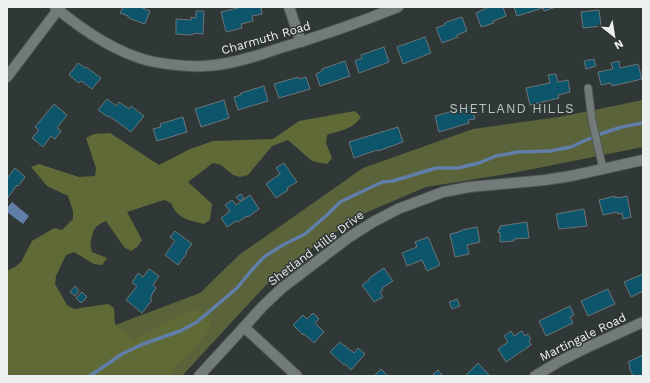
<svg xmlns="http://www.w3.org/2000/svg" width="650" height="383" font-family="'Work Sans',sans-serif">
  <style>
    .green { fill: #5a6339 }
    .forest { fill: #606a37 }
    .water { fill: #617ea9 }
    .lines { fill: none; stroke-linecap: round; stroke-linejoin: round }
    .stream { stroke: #617ea9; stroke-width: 3.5 }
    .building { fill: #0c556b; stroke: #6c7477 }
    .service-casing { stroke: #4f5655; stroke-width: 9 }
    .minor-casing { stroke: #4f5655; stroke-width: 12 }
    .tertiary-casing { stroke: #4f5655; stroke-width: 12 }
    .service { stroke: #737b7a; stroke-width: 7 }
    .minor { stroke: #737b7a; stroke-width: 10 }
    .tertiary { stroke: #737b7a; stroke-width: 10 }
    .labels { text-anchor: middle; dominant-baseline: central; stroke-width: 3; stroke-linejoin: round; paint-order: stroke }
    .street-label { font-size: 12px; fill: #ecf1f0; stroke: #303837 }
    .neighbourhood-label { font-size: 13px; letter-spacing: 1px; fill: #b9c2c1; stroke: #303837 }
  </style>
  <rect width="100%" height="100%" fill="#303837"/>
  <polygon class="green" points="643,100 643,147 513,173 426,187 363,214 300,256 266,285 182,376 163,376 110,327 200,293 239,255 363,168 473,129 559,117"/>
  <path class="forest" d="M355,111L361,117C352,130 341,130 327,135L326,143L332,158L327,164L312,161L288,140L272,146L248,175L240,177L233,175L221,165L213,163L188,182L212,204L210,220L204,224C189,220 177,219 171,203L164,200L127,212L142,240L137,247L131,251L124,247L106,221C97,225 94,227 92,236C90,243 90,246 92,252L107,258L102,265L94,264L74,252L66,255L56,276L55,284L67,305L74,309L108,304L114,308L115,324L134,340L183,314L199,310L206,315L211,321C207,340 186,356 172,370L171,376H7V271L15,267L21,262L32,241L54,228L62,230L73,219V211L68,196L47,186L31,167L39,164L79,177L95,176L96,168L86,138L94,134L110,133L159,165L190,149L213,141L273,139L299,121Z"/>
  <polygon class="water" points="12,202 29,216 23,224 7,212 7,208"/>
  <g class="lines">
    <polyline class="stream" points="90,376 122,354 143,344 180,331 197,322 237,288 251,271 264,257 283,245 305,234 327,215 340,202 382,182 393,181 436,168 458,168 479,163 496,156 518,152 550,151 571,147 584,141 603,133 622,127 643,123"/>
  </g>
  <g class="building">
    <polygon points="123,7 140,7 150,11 145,24 131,19 128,17 128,16 120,13"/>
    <polygon points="242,7 261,7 262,14 252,16 253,21 241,24 242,28 226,32 221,12"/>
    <polygon points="486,7 503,7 506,16 493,21 494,23 481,27 476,13 487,8"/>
    <polygon points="514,7 556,7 544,11 543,8 517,16"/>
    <polygon points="599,10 601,26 583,28 581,12"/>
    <polygon points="196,11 204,11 203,34 194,33 194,34 191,35 176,34 176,19 191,20 191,17 196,18"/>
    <polygon points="462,17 467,31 457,35 458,37 442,43 436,28 445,25 444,24 447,22"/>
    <polygon points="425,37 431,53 403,64 397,47"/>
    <polygon points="384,47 389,62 359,73 355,61 362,58 361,55"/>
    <polygon points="594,59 596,66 586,69 584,61"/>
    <polygon points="345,61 350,76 320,86 316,74 322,71 322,69"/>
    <polygon points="619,61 620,68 638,64 642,79 612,86 611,83 601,85 598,72 613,69 611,63"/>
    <polygon points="78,63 85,68 86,67 101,78 92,89 81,81 79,83 69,75"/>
    <polygon points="556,74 558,82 568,80 570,92 558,95 559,98 530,105 526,88 550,83 548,75"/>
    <polygon points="298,77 299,79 306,77 310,89 279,98 274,84"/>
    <polygon points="264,86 268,101 238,110 234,97 241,95 241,93"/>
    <polygon points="107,99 116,106 119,102 129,109 131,106 144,116 131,132 109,116 108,117 98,110"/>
    <polygon points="224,100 229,118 201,127 195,109"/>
    <polygon points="54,104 67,115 57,128 61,131 55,139 51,136 43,147 32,138 39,130 35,127"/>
    <polygon points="472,106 475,119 468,120 469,123 439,132 435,116"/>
    <polygon points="183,117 187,132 157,141 153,129 161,127 160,124"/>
    <polygon points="398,127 403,142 378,151 377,150 354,158 349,142"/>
    <polygon points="284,163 297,182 287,188 288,190 276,198 266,184 280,174 276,168"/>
    <polygon points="15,168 25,177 18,186 17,185 7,199 7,177 8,177"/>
    <polygon points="241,194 244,198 240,201 236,197"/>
    <polygon points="250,195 259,209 248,217 247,216 238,222 236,221 227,227 221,218 230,211 225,205 232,200 236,205"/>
    <polygon points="615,196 615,198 618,197 619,198 627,196 631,217 623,219 622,213 618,214 617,212 603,215 599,200"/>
    <polygon points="584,209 587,226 559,229 556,214"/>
    <polygon points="527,222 529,238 514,239 514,241 500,242 500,232 498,233 498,230 500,229 500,226"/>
    <polygon points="477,227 480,242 467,245 469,254 455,257 450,234 459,232 459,231 462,231 462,230"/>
    <polygon points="175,231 192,244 186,252 187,253 178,265 165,255 175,241 170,237"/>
    <polygon points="428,237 440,265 427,271 422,260 407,266 402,253 417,247 415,242"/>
    <polygon points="384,268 393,281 382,288 383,290 380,292 383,297 374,302 362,285 369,280 369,279 372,276"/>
    <polygon points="149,269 159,276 153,285 156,288 151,296 152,296 150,299 152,300 142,313 126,300 137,286 132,283 138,273 143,277"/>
    <polygon points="643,274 643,291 631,297 624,282"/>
    <polygon points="75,286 79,291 75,296 70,292"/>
    <polygon points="608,289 615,304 588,316 581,301"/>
    <polygon points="82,292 87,297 81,303 76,298"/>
    <polygon points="457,299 460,306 452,309 449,302"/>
    <polygon points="570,306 574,315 570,317 573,323 546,336 539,321"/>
    <polygon points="313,313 319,319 315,323 324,332 314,343 304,334 303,335 293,325 303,315 307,319"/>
    <polygon points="511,331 514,336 522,331 525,336 527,334 531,339 529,341 531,345 506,362 498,349 508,342 504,336"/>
    <polygon points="340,342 351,351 351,350 354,353 358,348 365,354 351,370 345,364 344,365 330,352"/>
    <polygon points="643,355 643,376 633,376 629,367 630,366 628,362"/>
    <polygon points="478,363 490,376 465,376"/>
    <polygon points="381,369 388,376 374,376"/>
    <polygon points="438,370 442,375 440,376 435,376 433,374"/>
  </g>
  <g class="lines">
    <defs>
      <polyline id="service" points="588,88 592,120 603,169"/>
      <g id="minor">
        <polyline points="289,7 301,42"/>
        <polyline points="244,327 297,376"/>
        <polyline points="199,376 244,327 263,306 282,288 348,238 373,222 398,209 443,192 469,187 545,180 571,176 643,160"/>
        <polyline points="535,376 560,361 588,347 643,322"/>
      </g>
      <g id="tertiary">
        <path d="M55,7C80,28 114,51 146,60C161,64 188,67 204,66C229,65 254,57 277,49C318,37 358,23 398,7"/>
        <polyline points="7,77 60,7"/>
      </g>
    </defs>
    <use href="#service" class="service-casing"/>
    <use href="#minor" class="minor-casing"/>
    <use href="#tertiary" class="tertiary-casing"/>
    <use href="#service" class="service"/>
    <use href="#minor" class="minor"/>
    <use href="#tertiary" class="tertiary"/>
  </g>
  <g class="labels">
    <g class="street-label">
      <text transform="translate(266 38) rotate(-16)">Charmuth Road</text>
      <text transform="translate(316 248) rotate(-37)">Shetland Hills Drive</text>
      <text transform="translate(583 337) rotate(-26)">Martingale Road</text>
    </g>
    <g class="neighbourhood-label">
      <text x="512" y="108">SHETLAND HILLS</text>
    </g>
  </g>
  <rect width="650" height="383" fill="none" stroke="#ecf1f0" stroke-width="16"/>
  <g transform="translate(614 36) rotate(150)" stroke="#303837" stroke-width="3" paint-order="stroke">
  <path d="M0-3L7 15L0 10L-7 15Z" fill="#ecf1f0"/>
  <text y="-6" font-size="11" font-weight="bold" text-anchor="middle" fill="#ecf1f0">N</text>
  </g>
</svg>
